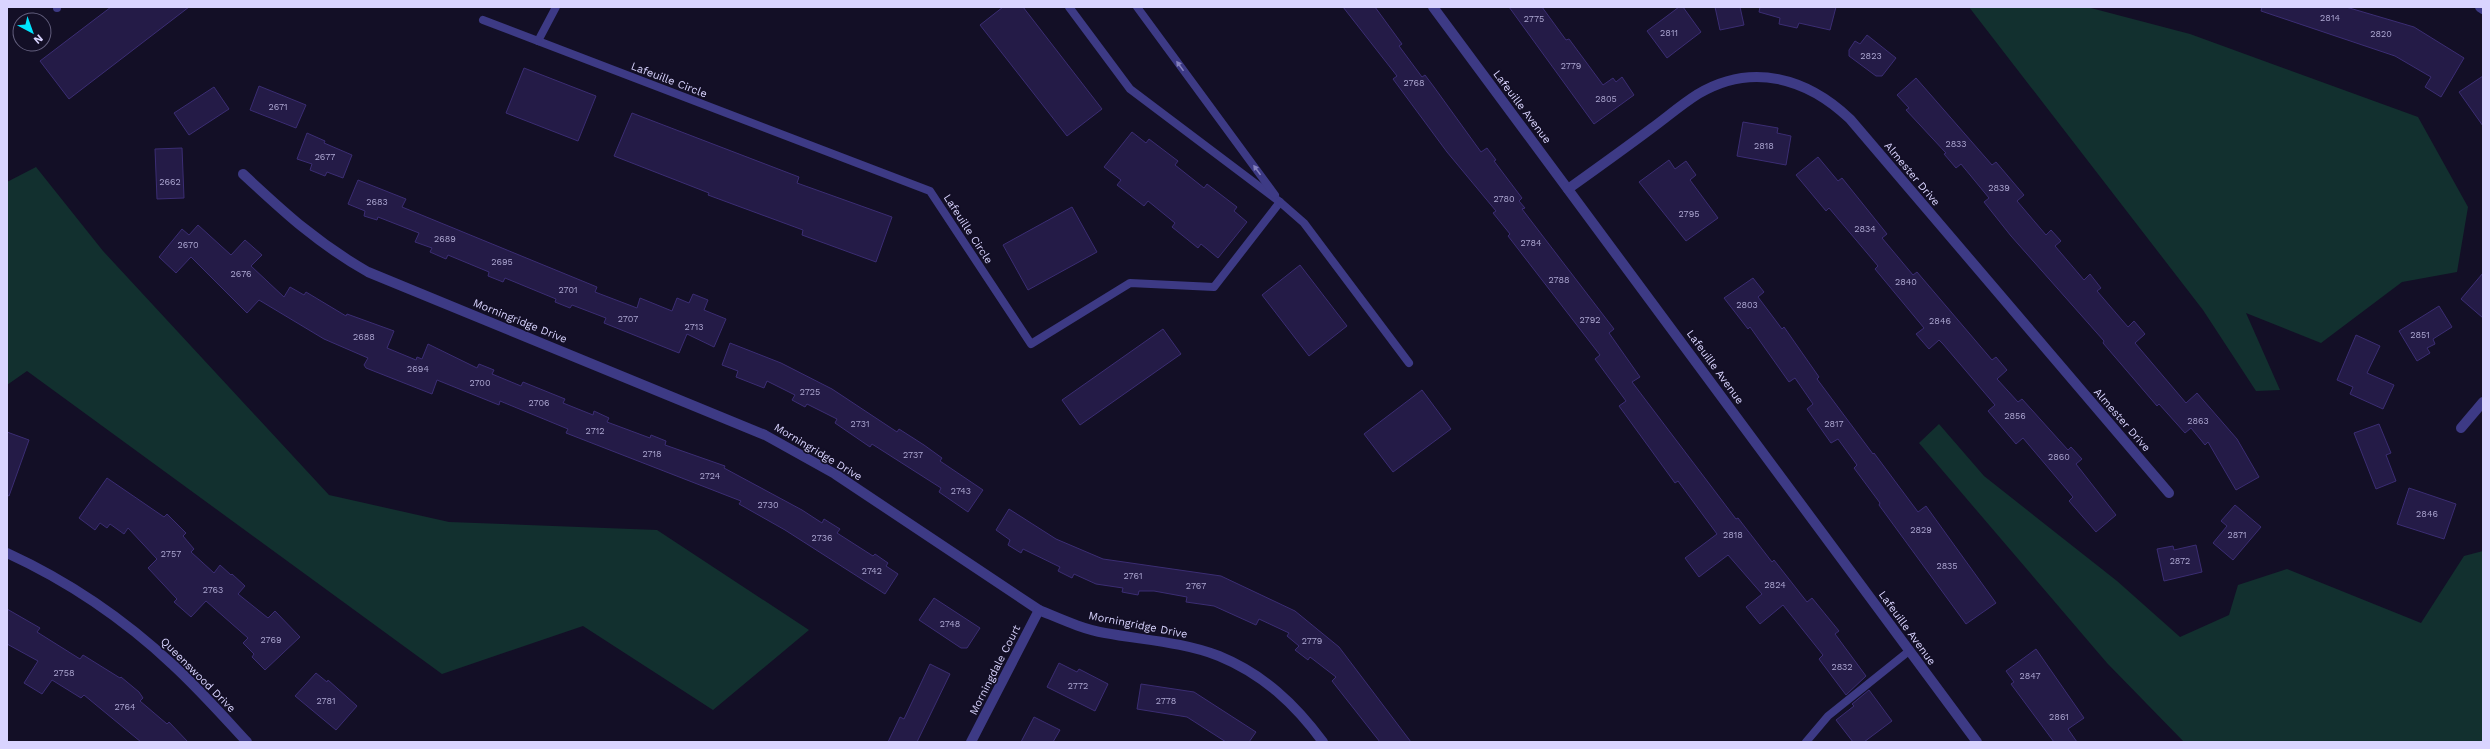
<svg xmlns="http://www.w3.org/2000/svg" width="2490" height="749" font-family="'Work Sans',sans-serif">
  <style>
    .green { fill: #12302f }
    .building { fill: #241b47; stroke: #3b2d73 }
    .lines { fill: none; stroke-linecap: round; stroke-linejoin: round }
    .service { stroke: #3d3a85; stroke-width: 8 }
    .minor { stroke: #3d3a85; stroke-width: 10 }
    .oneway { fill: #837fbc }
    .labels { text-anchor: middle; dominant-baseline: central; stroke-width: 3.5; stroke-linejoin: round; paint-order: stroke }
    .number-label { font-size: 9px; fill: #aca6d1 }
    .street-label { font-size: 11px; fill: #d9d4ff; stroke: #130f26 }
  </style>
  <rect width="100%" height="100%" fill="#130f26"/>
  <g class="green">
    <polygon points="1969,7 2087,7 2190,34 2418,117 2468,207 2457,272 2402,282 2321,343 2246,313 2280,390 2256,391 2203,310"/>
    <polygon points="36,167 103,251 329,495 449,522 657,530 809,630 713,710 583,626 442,674 27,371 7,385 7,182"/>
    <polygon points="1939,424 1984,476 2117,581 2180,637 2229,615 2238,585 2287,569 2421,623 2464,556 2483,551 2483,742 2184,742 2107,663 1919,443"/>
  </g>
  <g class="building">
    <polygon points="111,7 189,7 69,99 40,61"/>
    <polygon points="1003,7 1023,7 1102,109 1067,136 980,25"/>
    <polygon points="1343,7 1375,7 1402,44 1399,46 1422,77 1425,75 1434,87 1481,152 1487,148 1496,160 1494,161 1522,198 1519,201 1525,208 1522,209 1614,329 1609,333 1640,377 1632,382 1736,519 1738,518 1772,562 1774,560 1807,602 1812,598 1839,631 1835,634 1866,676 1846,695 1819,659 1823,655 1783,605 1760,624 1746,607 1762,594 1728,555 1699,577 1685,558 1717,534 1678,481 1675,483 1619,406 1626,401 1595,359 1600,355 1508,236 1510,234 1493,213 1496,211 1447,152 1393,79 1397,76"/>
    <polygon points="1509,7 1542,7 1566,40 1569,39 1603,85 1613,78 1616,82 1622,77 1634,95 1594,124"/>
    <polygon points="1679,7 1683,7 1701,32 1667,58 1647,31"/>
    <polygon points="1715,7 1740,7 1744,25 1720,30"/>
    <polygon points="1760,7 1836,7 1830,30 1799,23 1797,28 1779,24 1780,18 1759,12"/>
    <polygon points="2262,7 2346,7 2414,27 2464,58 2441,97 2425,87 2431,77 2395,56 2261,11"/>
    <polygon points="1867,35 1896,58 1882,76 1876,76 1849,56 1849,50 1855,41 1860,44"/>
    <polygon points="524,68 596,96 578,141 506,113"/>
    <polygon points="2483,76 2483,126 2459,92"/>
    <polygon points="1916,78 1992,165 1996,162 2024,195 2017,201 2046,235 2051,230 2061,241 2055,246 2084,280 2090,274 2101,288 2097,291 2128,327 2134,321 2145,334 2135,343 2186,403 2197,393 2237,439 2259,477 2236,490 2208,442 2205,445 2191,428 2185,433 2159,404 2157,406 2103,343 2104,341 2011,236 1984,202 1989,198 1961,164 1956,168 1944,154 1946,153 1906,110 1909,108 1897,95"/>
    <polygon points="259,86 306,105 296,128 250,110"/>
    <polygon points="214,87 229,109 189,135 174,113"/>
    <polygon points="632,113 799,177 797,183 892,217 876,262 802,235 803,230 708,195 709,193 614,156"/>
    <polygon points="1743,122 1778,128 1777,133 1791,136 1786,165 1737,156"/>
    <polygon points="1132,132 1146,143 1149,139 1178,161 1175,165 1204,188 1207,184 1237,207 1234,211 1247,222 1218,258 1201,244 1198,248 1172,227 1175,223 1148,201 1144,206 1117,185 1121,180 1104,167"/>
    <polygon points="307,133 325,141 324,143 352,155 343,178 327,172 325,176 310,170 312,164 297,159"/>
    <polygon points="182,148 184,198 157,199 155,149"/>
    <polygon points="1818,157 1838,181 1842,178 1887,234 1882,238 1913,275 1917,272 1992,360 1996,357 2007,370 1997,379 2018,402 2022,399 2068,450 2071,447 2082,459 2076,464 2116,515 2096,532 2069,501 2073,497 2023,438 2016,444 1988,411 1995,405 1943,344 1939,340 1929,349 1916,334 1924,328 1875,269 1878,266 1829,208 1826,211 1796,175"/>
    <polygon points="1669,160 1675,169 1686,161 1696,175 1690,180 1718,218 1686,241 1639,182"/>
    <polygon points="358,180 406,199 402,207 597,287 595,292 637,308 640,298 672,311 677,298 689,303 693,294 708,300 704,310 726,319 714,347 687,334 679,353 604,323 606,318 572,305 570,308 555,302 556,299 505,278 503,282 488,276 489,272 448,255 446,259 430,252 432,248 415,242 419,233 378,217 377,220 364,216 365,211 348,204"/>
    <polygon points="1072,207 1097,252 1028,290 1003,245"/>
    <polygon points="198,225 231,255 245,240 262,255 251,266 284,297 290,287 304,295 306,292 346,316 347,314 394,331 387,348 416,360 417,357 422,359 428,344 477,368 479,364 494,370 492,374 521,386 523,382 565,399 563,403 593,415 594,411 609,418 607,422 650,438 651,435 666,441 665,445 725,466 724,468 802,510 822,523 824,519 840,529 837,533 873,556 875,554 888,563 886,566 898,574 885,594 785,530 739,504 741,501 566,433 568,429 500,401 499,405 437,380 432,394 366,368 364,365 368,358 324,339 259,300 247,313 191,257 176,273 159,257 182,229 189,235"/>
    <polygon points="1300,265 1347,326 1309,356 1262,295"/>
    <polygon points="2483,273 2483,318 2461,299"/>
    <polygon points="1753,278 1764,292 1758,297 1782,329 1784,327 1819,377 1817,379 1873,454 1874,453 1918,512 1926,506 1996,603 1966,624 1879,505 1880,503 1854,468 1857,465 1838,439 1831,443 1807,409 1813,404 1795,378 1789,382 1750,327 1748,329 1724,298"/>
    <polygon points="2439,306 2452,327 2433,339 2435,344 2427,348 2430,353 2417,361 2399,331"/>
    <polygon points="1163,329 1181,354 1080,425 1062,400"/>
    <polygon points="2356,335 2380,346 2367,373 2394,385 2383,409 2350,394 2353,387 2337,380"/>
    <polygon points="730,343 781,363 832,389 897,432 899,429 924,445 942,458 940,461 983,490 968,512 939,492 941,488 872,444 870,447 835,423 837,419 807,404 805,407 792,400 795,395 767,381 764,388 736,377 738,371 722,365"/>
    <polygon points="1422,390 1451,429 1393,472 1364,434"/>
    <polygon points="2379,424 2391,453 2386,455 2396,481 2376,489 2354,433"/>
    <polygon points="7,432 29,440 9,496 7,495"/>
    <polygon points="107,478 164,517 167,514 186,533 183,536 194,549 191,552 214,573 220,565 231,575 232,574 245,586 238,594 268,618 275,611 300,637 265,670 252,657 254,654 243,643 248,638 206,601 191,617 174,602 177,599 148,568 157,559 128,528 124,534 110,524 107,528 100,523 95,530 79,518"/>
    <polygon points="2409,488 2456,504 2444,539 2397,524"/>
    <polygon points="2235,505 2261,527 2233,560 2213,543 2227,526 2221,521"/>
    <polygon points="1009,509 1056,539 1103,559 1221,576 1295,611 1339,647 1411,742 1380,742 1332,681 1336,677 1310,657 1308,660 1295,650 1299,646 1287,636 1289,633 1259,619 1256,625 1214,606 1186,602 1187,597 1154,591 1139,591 1138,595 1122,592 1123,588 1096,584 1074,574 1072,578 1058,571 1060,567 1023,549 1021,553 1008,545 1010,540 996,530"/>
    <polygon points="2196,545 2202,572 2164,581 2157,549 2173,546 2174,550"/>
    <polygon points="934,598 980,628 967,648 961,648 919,620"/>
    <polygon points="7,609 40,628 37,632 80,659 83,655 120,678 121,677 139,692 143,698 140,701 167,724 169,722 188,742 141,742 84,695 81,698 52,680 42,694 24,683 38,661 7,644"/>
    <polygon points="2036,649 2084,718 2068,729 2077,742 2054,742 2011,684 2014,682 2006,671"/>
    <polygon points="1059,663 1077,672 1079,669 1108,684 1095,711 1047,687"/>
    <polygon points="930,664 950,674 917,742 888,742 900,717 904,719"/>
    <polygon points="316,673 327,682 328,680 357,706 336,730 295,696"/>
    <polygon points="1141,684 1194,692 1256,732 1249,742 1226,742 1187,717 1137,709"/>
    <polygon points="1869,690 1892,721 1864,742 1853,742 1836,720 1854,706 1852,704"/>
    <polygon points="1034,717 1060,730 1053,742 1021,742"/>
  </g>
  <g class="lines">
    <g class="service">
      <polyline points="556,7 538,41 930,191 1031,344 1130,283 1214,287 1280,202"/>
      <polyline points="1069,7 1130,89 1280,202 1304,223 1409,363"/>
      <polyline points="1137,7 1275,195"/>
      <polyline points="57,8 57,7"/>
      <polyline points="483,20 538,41"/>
      <polyline points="1806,742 1828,716 1909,651"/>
    </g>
    <g class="minor">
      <polyline points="1433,7 1977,742"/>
      <polyline points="2480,7 2483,9"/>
      <path d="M243,174C285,213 317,243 368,272L765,435L835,474L1039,610C1061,619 1082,629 1105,633C1143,640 1183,642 1219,656C1263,674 1295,704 1323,742"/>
      <path d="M1568,189C1596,169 1624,149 1652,128C1667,117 1682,104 1698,94C1752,62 1807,78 1850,119L2169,493"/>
      <polyline points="2461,428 2483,402"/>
      <path d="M7,553C68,581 124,619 173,665C199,689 223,716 247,742"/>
      <polyline points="971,742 1039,610"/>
    </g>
  </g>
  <defs><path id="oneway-solid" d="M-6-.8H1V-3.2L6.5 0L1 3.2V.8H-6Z"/></defs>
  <g class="oneway">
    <use href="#oneway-solid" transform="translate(1180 66) rotate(-126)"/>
    <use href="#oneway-solid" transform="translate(1257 170) rotate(-126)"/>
  </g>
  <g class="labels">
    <g class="number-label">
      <text x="2330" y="18">2814</text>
      <text x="1534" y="19">2775</text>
      <text x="1669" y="33">2811</text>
      <text x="2381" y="34">2820</text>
      <text x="1871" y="56">2823</text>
      <text x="1571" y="66">2779</text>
      <text x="1414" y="83">2768</text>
      <text x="1606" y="99">2805</text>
      <text x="278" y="107">2671</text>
      <text x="1956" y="144">2833</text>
      <text x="1764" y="146">2818</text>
      <text x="325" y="157">2677</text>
      <text x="170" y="182">2662</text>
      <text x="1999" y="188">2839</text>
      <text x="1504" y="199">2780</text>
      <text x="377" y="202">2683</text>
      <text x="1689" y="214">2795</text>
      <text x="1865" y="229">2834</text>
      <text x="445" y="239">2689</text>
      <text x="1531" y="243">2784</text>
      <text x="188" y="245">2670</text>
      <text x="502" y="262">2695</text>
      <text x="241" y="274">2676</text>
      <text x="1559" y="280">2788</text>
      <text x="1906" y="282">2840</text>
      <text x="568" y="290">2701</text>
      <text x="1747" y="305">2803</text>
      <text x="628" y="319">2707</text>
      <text x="1590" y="320">2792</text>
      <text x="1940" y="321">2846</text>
      <text x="694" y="327">2713</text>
      <text x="2420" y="335">2851</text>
      <text x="364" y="337">2688</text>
      <text x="418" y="369">2694</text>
      <text x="480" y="383">2700</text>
      <text x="810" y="392">2725</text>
      <text x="539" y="403">2706</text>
      <text x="2015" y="416">2856</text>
      <text x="2198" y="421">2863</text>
      <text x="860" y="424">2731</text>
      <text x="1834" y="424">2817</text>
      <text x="595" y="431">2712</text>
      <text x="652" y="454">2718</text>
      <text x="913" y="455">2737</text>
      <text x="2059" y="457">2860</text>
      <text x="710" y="476">2724</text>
      <text x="961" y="491">2743</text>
      <text x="768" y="505">2730</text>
      <text x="2427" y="514">2846</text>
      <text x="1921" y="530">2829</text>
      <text x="1733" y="535">2818</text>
      <text x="2237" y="535">2871</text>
      <text x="822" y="538">2736</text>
      <text x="171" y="554">2757</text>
      <text x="2180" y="561">2872</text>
      <text x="1947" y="566">2835</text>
      <text x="872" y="571">2742</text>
      <text x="1133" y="576">2761</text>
      <text x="1775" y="585">2824</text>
      <text x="1196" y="586">2767</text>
      <text x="213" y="590">2763</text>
      <text x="950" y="624">2748</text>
      <text x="271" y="640">2769</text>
      <text x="1312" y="641">2779</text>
      <text x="1842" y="667">2832</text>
      <text x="64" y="673">2758</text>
      <text x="2030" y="676">2847</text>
      <text x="1078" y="686">2772</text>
      <text x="326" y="701">2781</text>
      <text x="1166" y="701">2778</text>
      <text x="125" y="707">2764</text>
      <text x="2059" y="717">2861</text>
    </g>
    <g class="street-label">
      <text transform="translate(669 80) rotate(21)">Lafeuille Circle</text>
      <text transform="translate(1522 107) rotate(53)">Lafeuille Avenue</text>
      <text transform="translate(1912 174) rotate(50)">Almester Drive</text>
      <text transform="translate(968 229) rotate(57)">Lafeuille Circle</text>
      <text transform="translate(520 321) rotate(22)">Morningridge Drive</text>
      <text transform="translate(1715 367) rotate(54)">Lafeuille Avenue</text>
      <text transform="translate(2122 420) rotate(49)">Almester Drive</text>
      <text transform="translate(818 452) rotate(31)">Morningridge Drive</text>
      <text transform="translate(1138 625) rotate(11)">Morningridge Drive</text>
      <text transform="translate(1907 628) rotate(54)">Lafeuille Avenue</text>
      <text transform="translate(995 670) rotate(-63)">Morningdale Court</text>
      <text transform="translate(198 675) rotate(45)">Queenswood Drive</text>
    </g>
  </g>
  <rect width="2490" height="749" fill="none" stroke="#d9d4ff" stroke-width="16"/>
  <g transform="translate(32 32) rotate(139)"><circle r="19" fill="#130f26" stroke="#625e7d"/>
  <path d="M0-3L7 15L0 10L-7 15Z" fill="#00e5ff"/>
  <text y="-6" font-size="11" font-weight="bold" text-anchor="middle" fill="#d9d4ff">N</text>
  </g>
</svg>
